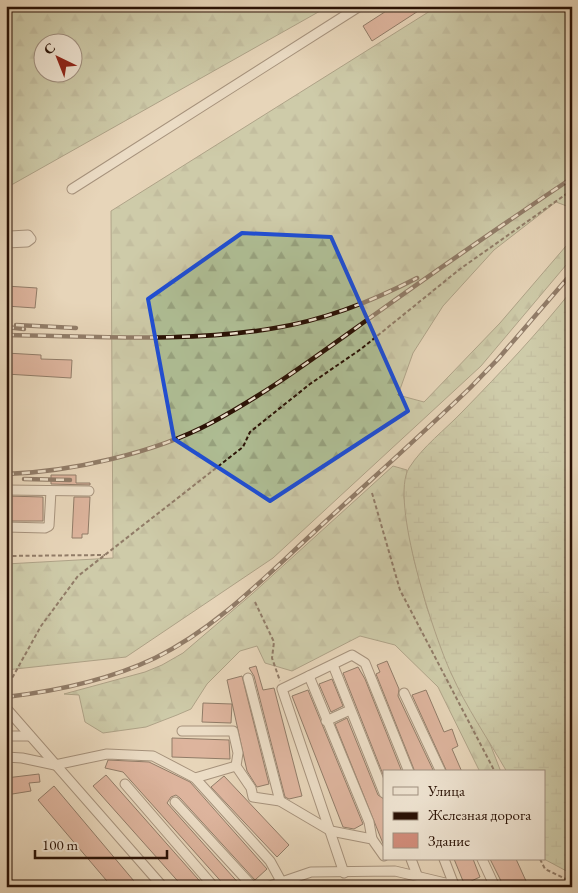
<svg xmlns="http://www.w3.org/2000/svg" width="578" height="893" font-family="'EB Garamond',serif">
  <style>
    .forest { fill: url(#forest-firs); stroke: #6c684d; fill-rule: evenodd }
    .wetland { fill: url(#wetland-marsh); stroke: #6c684d }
    .building { fill: #d18c7a; stroke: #291105 }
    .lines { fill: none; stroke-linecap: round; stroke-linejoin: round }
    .minor-casing { stroke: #584232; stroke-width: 11 }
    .path { stroke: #291105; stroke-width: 2; stroke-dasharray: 4 2.5; stroke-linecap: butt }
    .minor { stroke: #efe4d2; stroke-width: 9 }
    .rail-casing { stroke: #291105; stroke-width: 4.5 }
    .rail { stroke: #efe4d2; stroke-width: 2.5; stroke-dasharray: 8; stroke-linecap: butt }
    .marked { fill: none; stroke: #1d4ed8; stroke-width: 4; stroke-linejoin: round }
  </style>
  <defs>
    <pattern id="forest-firs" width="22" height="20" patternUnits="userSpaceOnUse" patternTransform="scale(1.25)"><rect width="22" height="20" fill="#afbe95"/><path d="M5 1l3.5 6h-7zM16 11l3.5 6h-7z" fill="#97a27f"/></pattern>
    <pattern id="wetland-marsh" width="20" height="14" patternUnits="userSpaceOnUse" patternTransform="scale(1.25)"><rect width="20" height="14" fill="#afbe95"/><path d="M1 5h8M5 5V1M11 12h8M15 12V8" fill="none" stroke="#97a27f"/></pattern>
  </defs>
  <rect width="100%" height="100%" fill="#e7d5b9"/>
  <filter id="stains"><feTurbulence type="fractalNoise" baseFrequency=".004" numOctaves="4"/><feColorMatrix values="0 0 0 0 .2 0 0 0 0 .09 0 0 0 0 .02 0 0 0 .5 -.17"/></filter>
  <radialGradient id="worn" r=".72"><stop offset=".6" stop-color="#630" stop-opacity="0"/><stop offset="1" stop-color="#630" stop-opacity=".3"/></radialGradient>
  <g class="forest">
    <path d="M6,6H329L6,188ZM42,42H72V72H42Z"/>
    <polygon points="438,6 572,6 572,208 556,202 494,250 443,306 413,353 398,395 424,402 500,323 572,239 572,258 481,366 273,558 126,657 6,670 6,564 113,558 111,211"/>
    <polygon points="393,466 407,470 404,497 414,559 427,608 451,673 487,736 501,772 480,772 438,687 395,645 360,636 292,671 265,663 257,646 240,651 207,684 191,709 177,715 146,727 103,733 85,722 79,695 64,694 145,672 162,665 183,653 252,594"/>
  </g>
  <path class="wetland" d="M572,290V874L544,859V772H507C488,739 466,707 451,673C435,639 389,500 409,468C423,446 445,430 463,411C501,372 538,333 572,290Z"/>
  <g class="building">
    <polygon points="394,6 426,6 372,41 363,26"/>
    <polygon points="6,286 37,288 35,308 6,306"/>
    <polygon points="6,353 41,355 41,359 72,360 71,378 6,374"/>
    <polygon points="51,475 76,475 76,483 90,483 90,485 51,484"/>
    <polygon points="6,496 43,497 43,521 6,521"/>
    <polygon points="74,497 90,497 88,534 82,534 82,538 72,538"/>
    <polygon points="387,661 399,689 398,696 434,772 415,772 376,674 380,672 377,665"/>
    <polygon points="256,666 263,690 274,688 302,796 289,799 285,797 254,676 249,668"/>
    <polygon points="358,667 365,679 402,772 384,772 384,777 343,673"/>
    <polygon points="242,676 269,784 257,787 247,771 227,680"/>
    <polygon points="332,679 343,706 331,712 319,684"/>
    <polygon points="308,690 363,824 354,829 343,827 292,696"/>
    <polygon points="426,690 444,732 452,729 458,746 452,749 462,772 447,772 412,695"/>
    <polygon points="203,703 232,704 231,723 202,722"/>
    <polygon points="347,718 378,795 384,799 384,846 335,724"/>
    <polygon points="172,738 229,740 230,759 172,757"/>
    <polygon points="108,760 149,762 190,782 267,869 255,880 180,798 176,795 171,797 167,803 242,887 226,887 123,772 105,768"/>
    <polygon points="39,774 40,782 29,783 31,791 6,795 6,778"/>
    <polygon points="106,775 205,887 183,887 93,786"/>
    <polygon points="224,776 289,845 277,857 211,787"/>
    <polygon points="54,786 139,887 112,887 38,800"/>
    <polygon points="454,859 473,859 480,877 467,883 463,881"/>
    <polygon points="490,859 516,859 526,881 532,887 504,887"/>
  </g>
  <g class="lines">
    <defs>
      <g id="minor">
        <polyline points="72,189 360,6"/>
        <polyline points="6,239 10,236 28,235 31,239 27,242 6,243"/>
        <polyline points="6,490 89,491"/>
        <polyline points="6,527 45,528 49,526 51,491"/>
        <polyline points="333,665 384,793"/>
        <polyline points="309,676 369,822 372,839"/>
        <polyline points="248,678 280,801"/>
        <polyline points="404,693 441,772"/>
        <polyline points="6,708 163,887"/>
        <polyline points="326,721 350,710"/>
        <polyline points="182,731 233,731 238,753 236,766 251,788 253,797 280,801 331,831 372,839 384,856"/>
        <polyline points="6,736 30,736"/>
        <polyline points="6,757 22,758 55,765 107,754 153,756 195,778 270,861 281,881"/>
        <polyline points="195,778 236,766"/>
        <polyline points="125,784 214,887"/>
        <polyline points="175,802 253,887"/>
        <polyline points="411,859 417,875"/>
        <polyline points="444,859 454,885"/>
        <polyline points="482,859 495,887"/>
        <polyline points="344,873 282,689 352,655 365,663 409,772"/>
        <polyline points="267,887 311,872 395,871 462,887"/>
      </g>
    </defs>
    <use href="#minor" class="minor-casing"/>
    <g class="path">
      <polyline points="372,493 400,590 495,772"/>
      <polyline points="6,556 105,555"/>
      <polyline points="255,602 274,642 272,658 280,681"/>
      <polyline points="6,689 41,626 78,576 243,447 250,432 310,384 361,349 460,269 572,190"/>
      <polyline points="540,859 545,869 572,882"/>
    </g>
    <use href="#minor" class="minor"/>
    <defs>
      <g id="rail">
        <polyline points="16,325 76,328"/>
        <polyline points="6,327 24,329"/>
        <path d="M6,335C95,336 187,343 275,328C324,320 373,301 417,278"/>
        <path d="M6,474C70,472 155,453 211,423C271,391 326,349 381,310C444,265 508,221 572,178"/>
        <polyline points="24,479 70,480"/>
        <path d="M6,697C57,691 109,680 155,658C215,629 264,578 312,534C365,485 419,437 470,388L498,359L572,273"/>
      </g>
    </defs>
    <use href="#rail" class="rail-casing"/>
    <use href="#rail" class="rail"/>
  </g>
  <path d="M0 0H578V893H0ZM242,233L331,237L408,411L270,501L174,439L148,299Z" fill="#e7d5b9" fill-opacity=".55" fill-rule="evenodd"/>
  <path class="marked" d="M242,233L331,237L408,411L270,501L174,439L148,299Z"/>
  <rect width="578" height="893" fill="none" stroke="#e7d5b9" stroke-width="25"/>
  <rect x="8" y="8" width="563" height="878" fill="none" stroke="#291105" stroke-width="2.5"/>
  <rect x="12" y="12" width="553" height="868" fill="none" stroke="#291105"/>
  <rect x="383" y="770" width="162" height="90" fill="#efe4d2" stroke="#a09080"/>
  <rect x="393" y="787" width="25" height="8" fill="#efe4d2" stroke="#a09080"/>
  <text x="428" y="796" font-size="15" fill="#291105">Улица</text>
  <rect x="393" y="812" width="25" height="8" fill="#291105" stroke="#a09080"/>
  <text x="428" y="820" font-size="15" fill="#291105">Железная дорога</text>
  <rect x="393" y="833" width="25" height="15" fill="#d18c7a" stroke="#a09080"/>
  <text x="428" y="846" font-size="15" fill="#291105">Здание</text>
  <g transform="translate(58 58) rotate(317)"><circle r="24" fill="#efe4d2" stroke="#a09080"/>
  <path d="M0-4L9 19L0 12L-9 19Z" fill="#8f2418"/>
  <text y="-8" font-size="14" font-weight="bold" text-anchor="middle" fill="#291105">С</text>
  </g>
  <path d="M35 850v8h132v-8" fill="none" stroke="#291105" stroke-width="2.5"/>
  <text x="42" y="850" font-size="15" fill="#291105" stroke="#efe4d2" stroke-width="4" paint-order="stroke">100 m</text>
  <rect width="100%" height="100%" filter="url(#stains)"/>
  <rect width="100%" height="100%" fill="url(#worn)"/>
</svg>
